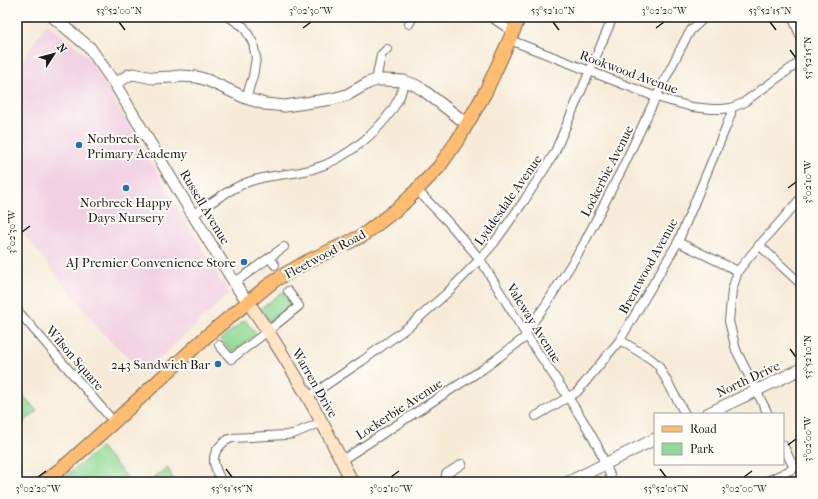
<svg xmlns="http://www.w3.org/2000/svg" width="818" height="499" font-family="'IM FELL French Canon',serif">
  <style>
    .built { fill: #f1d0e2 }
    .green { fill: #91da95; stroke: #567b58 }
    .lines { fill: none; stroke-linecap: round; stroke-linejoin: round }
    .minor-casing { stroke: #69645e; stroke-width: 10 }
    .tertiary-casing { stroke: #69645e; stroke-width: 13 }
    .secondary-casing { stroke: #69645e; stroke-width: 14 }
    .primary-casing { stroke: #69645e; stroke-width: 15 }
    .minor { stroke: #fff; stroke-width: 8 }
    .tertiary { stroke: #fff; stroke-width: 11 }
    .secondary { stroke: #ffe4c6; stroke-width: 12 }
    .primary { stroke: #febc70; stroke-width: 13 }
    .ticks { fill: none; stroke: #1c1c1c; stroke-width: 1.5 }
    .poi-dot { fill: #1f6fb2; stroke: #fdfcf7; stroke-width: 1.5 }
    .labels { text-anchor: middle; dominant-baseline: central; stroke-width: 4; stroke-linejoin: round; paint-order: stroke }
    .street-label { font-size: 13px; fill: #1c1c1c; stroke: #fdfcf7 }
    .poi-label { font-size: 13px; fill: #1c1c1c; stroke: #fdfcf7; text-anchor: end }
    .neatline { fill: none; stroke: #1c1c1c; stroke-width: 1.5 }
    .ticks-label { font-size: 10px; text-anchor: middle; fill: #1c1c1c }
  </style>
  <rect width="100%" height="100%" fill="#fdfcf7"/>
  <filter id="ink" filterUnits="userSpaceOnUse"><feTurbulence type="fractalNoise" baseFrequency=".025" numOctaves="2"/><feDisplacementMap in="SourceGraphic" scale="8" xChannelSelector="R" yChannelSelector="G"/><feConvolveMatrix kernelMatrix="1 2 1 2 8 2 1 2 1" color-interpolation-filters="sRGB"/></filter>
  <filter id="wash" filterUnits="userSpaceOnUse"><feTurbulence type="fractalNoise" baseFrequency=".012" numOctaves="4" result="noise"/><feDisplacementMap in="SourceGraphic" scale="16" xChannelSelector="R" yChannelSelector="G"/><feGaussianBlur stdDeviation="0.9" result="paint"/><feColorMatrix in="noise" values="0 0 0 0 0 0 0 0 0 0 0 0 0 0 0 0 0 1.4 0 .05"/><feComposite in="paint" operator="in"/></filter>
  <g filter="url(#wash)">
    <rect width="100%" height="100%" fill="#f7ebd8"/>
    <polygon class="built" points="47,24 86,55 92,63 229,294 145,372 103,334 17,225 17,65 18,66"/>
    <g class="green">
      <polygon points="284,291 292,302 290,307 270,322 260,309"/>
      <polygon points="245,320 256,334 234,351 232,351 220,340"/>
      <polygon points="17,389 37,411 17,427"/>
      <polygon points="101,447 131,482 59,482"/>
      <polygon points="167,467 175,482 149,482"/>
    </g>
  </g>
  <g filter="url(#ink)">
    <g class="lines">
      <defs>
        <g id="minor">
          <polyline points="229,17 244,27 253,43 256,58 253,76 246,98"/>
          <polyline points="491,17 513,32"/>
          <polyline points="409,24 413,17"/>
          <polyline points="510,40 656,97 692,107 712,109 722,109 731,108 743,103 801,61"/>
          <polyline points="376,80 381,55 387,49"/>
          <polyline points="417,190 447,221 480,259 525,333 568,397 585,424 597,445 613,482"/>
          <path d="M193,215C211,203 230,188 251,181C271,174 293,175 313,169C347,159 385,128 400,96C402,91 403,86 404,81"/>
          <polyline points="678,242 738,271"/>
          <polyline points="759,245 801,284"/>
          <polyline points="269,258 275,265"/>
          <polyline points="234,283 284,247"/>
          <polyline points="17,310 114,422"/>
          <polyline points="525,333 545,306 582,247 623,167 656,97 685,40 691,30 705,17"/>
          <polyline points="620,340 651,359 658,365 685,414"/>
          <polyline points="219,345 231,359 268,331 299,306 288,291"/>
          <polyline points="308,397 362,361 412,324 448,292 480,259 494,243 524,201 554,154 613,17"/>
          <polyline points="768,414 736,350 729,321 732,290 738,271 750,256 801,198"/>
          <polyline points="536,416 577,392 620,340 678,242 726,127 731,114 731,108"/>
          <polyline points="783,445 794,468"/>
          <polyline points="342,460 483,369 527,336"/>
          <path d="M222,482C216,470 209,459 219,447C223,442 226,440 232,438L286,435L293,434L322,422"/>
          <polyline points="446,482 446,474 462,464"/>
          <polyline points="765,482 801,465"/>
        </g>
        <g id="tertiary">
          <polyline points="53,17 90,48 115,84 193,215 239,290 248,302"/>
          <polyline points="794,17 801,34"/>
          <polyline points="115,84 129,75 133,74 153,78 171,77 180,76 197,77 207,80 246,98 265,104 285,106 332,99 347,95 368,83 376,80 385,80 404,81 415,85 423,90 467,124"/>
          <polyline points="707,414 801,369"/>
          <polyline points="569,482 655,439"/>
        </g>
        <path id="secondary" d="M248,302C288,359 322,419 352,482"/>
        <polyline id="primary" points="44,482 67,464 115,421 209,334 275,280 308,261 362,236 402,205 439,167 459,138 486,91 513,32 519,17"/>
      </defs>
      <use href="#minor" class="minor-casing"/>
      <use href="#tertiary" class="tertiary-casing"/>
      <use href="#secondary" class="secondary-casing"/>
      <use href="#primary" class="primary-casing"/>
      <use href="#minor" class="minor"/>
      <use href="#tertiary" class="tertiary"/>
      <use href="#secondary" class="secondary"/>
      <use href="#primary" class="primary"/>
    </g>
  </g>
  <path class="ticks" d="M119,22L125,30M553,22L559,30M770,22L776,30M303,28L311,22M656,28L664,22M790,50L796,58M788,188L796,182M22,232L30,226M790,349L796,357M788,445L796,439M226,469L232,477M660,469L666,477M38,477L46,471M391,477L399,471M744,477L752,471"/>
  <g class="poi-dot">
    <circle cx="79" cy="145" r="4"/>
    <circle cx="126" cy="188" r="4"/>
    <circle cx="244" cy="262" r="4"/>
    <circle cx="218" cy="364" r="4"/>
  </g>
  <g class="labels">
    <g class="street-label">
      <text transform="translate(629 72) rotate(20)">Rookwood Avenue</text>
      <text transform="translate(607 171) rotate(-63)">Lockerbie Avenue</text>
      <text transform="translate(508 200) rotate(-55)">Lyddesdale Avenue</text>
      <text transform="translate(205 207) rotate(59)">Russell Avenue</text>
      <text transform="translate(325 254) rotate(-28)">Fleetwood Road</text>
      <text transform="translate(648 266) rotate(-61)">Brentwood Avenue</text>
      <text transform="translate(534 323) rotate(58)">Valeway Avenue</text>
      <text transform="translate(75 358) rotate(49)">Wilson Square</text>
      <text transform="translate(748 379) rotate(-25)">North Drive</text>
      <text transform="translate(315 383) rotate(60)">Warren Drive</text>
      <text transform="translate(399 409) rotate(-33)">Lockerbie Avenue</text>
    </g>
    <g class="poi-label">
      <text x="87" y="138" text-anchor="start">Norbreck<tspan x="87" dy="15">Primary Academy</tspan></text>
      <text x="126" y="202" text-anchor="middle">Norbreck Happy<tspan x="126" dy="15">Days Nursery</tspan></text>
      <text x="236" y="262">AJ Premier Convenience Store</text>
      <text x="210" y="364">243 Sandwich Bar</text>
    </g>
  </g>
  <rect width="818" height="499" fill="none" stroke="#fdfcf7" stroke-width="44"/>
  <rect x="654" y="413" width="130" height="52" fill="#fdfcf7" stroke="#a3a29f"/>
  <rect x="662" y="426" width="20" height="6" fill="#febc70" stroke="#a3a29f"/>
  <text x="690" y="433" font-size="12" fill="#1c1c1c">Road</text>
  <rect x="662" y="443" width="20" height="12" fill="#91da95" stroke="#a3a29f"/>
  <text x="690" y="453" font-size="12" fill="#1c1c1c">Park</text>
  <g transform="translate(54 54) rotate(54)" stroke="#fdfcf7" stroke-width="3" paint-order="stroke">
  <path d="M0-3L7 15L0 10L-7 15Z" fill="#1c1c1c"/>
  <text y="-6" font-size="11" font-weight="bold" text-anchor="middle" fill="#1c1c1c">N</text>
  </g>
  <rect x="22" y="22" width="774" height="455" class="neatline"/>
  <g class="ticks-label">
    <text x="119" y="14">53°52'00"N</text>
    <text x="311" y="14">3°02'30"W</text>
    <text x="553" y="14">53°52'10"N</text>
    <text x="664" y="14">3°02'20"W</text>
    <text x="770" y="14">53°52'15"N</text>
    <text transform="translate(807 58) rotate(-90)" y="4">53°52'15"N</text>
    <text transform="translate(807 182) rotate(-90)" y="4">3°02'10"W</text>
    <text transform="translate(11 232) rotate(-90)" y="4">3°02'30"W</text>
    <text transform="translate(807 357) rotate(-90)" y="4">53°52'10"N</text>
    <text transform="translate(807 439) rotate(-90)" y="4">3°02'00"W</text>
    <text x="38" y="492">3°02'20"W</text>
    <text x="232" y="492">53°51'55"N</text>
    <text x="391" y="492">3°02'10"W</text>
    <text x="666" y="492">53°52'05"N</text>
    <text x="744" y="492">3°02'00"W</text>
  </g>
</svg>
